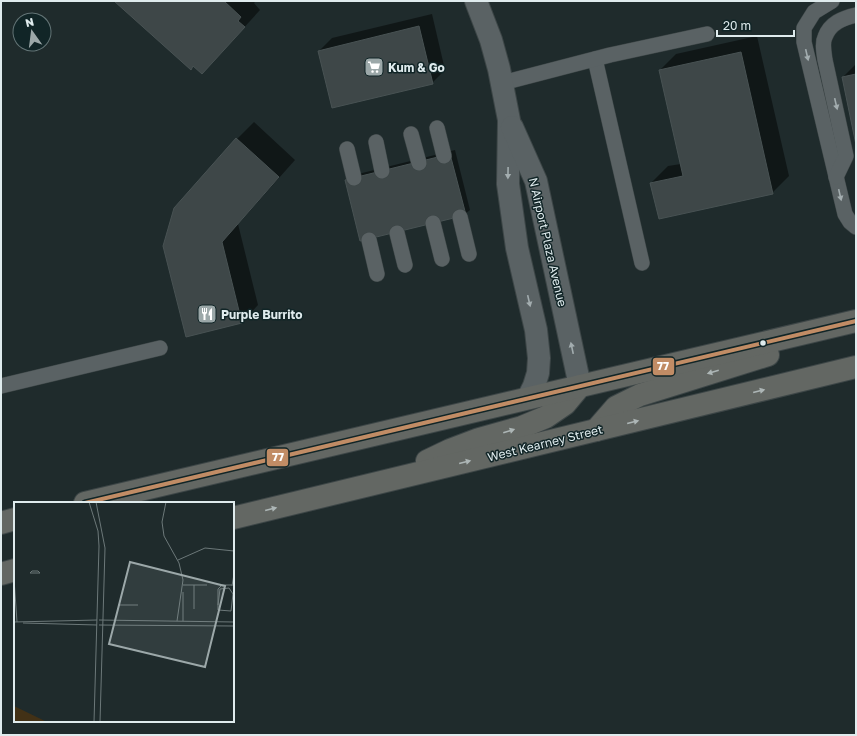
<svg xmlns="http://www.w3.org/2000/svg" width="857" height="736" font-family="'Golos Text',sans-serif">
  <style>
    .shadow { fill: #0007 }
    .building { fill: #3e4748; stroke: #485253 }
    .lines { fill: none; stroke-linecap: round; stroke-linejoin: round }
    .lane-casing { stroke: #3d4647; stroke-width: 16 }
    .street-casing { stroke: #3d4647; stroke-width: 24 }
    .primary-casing { stroke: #3d4647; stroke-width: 24 }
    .lane { stroke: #5a6264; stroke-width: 15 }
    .street { stroke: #5a6264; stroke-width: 22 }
    .primary { stroke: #636763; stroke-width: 22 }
    .bus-1-casing { stroke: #112527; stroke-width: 7 }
    .bus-1 { stroke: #c18c65; stroke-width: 4 }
    .oneway { fill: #a3adaf }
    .oneway2 { fill: #adb6b6 }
    .bus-dot { fill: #dfebed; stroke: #112527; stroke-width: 1.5 }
    .labels { text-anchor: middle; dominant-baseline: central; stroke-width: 3; stroke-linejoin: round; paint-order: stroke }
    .poi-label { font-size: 12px; font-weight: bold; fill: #dfebed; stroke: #112527; text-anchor: start }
    .street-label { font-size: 12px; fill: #dfebed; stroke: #112527 }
    .inset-road { fill: none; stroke: #6c7879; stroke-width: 1 }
    .view { fill: #9ca8a9; fill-opacity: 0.15; stroke: #9ca8a9; stroke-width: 2 }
    .inset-edge { fill: none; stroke: #dfebed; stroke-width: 2 }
    .line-badge { stroke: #112527; stroke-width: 1.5 }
    .badge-label { font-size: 11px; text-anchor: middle; font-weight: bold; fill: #fff }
  </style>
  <rect width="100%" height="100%" fill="#1f2b2c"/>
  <g class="shadow">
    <polygon points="116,1 256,1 254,3 260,10 218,56"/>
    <polygon points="432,14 445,70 432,83 319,51 332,38"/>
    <polygon points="757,36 789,176 772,193 651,183 668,166 681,164 660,70 676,54"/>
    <polygon points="856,64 856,140 843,77"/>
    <polygon points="254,122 295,160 238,224 258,305 242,322 187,336 237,139"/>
    <polygon points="455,150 470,210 465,214 346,180 350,176"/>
  </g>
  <g class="building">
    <polygon points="114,1 224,1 241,17 238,21 245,27 202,74 193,66 191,70"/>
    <polygon points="419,26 433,84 332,108 318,51"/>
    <polygon points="741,52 773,194 659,219 650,183 683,176 659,70"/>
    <polygon points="856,74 856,145 842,77"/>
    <polygon points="236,138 279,177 222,242 242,323 186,337 163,246 174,208"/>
    <polygon points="450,154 466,215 360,241 345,180"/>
  </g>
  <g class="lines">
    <defs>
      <g id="lane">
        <polyline points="832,1 814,12 804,28 804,42 845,214 850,222 856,227"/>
        <polyline points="595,59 642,263"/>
        <polyline points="502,83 610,55 707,34"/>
        <polyline points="437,128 444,156"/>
        <polyline points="411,134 419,163"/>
        <polyline points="376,142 382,171"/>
        <polyline points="347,149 354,178"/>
        <path d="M836,177L846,156L825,60C824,53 822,43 825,37C830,23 843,18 856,15"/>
        <polyline points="460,217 469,254"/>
        <polyline points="433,223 442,259"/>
        <polyline points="397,233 405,265"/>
        <polyline points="369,240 377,274"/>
        <polyline points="1,386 160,348"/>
      </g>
      <g id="street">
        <polyline points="476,1 491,40 499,69 509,120 508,184 517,248 536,330 539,358 538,373 534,386 528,398"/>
        <polyline points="512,127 536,181 580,386"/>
      </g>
      <g id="primary">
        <polyline points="596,430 616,407 640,395 768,355"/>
        <polyline points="427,461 450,450 479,439 522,427 546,417 565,404 580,386"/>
        <polyline points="85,503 856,321"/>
        <polyline points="233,518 856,367"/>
        <polyline points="1,523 15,519"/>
        <polyline points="1,574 15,570"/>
      </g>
    </defs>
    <use href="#lane" class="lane-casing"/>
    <use href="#street" class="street-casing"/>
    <use href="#primary" class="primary-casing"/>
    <use href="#lane" class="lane"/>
    <use href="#street" class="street"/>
    <use href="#primary" class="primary"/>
    <defs>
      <polyline id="bus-1" points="85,503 856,321"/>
    </defs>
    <use href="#bus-1" class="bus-1-casing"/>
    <use href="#bus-1" class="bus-1"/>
  </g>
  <defs><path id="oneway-solid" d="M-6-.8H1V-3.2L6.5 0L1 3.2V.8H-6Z"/></defs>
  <g class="oneway">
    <use href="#oneway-solid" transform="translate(807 55) rotate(77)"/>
    <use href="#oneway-solid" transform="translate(836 104) rotate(77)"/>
    <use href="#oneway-solid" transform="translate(508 173) rotate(91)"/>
    <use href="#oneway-solid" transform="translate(840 195) rotate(77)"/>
    <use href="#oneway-solid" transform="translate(529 301) rotate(77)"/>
    <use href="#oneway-solid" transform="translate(572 348) rotate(-102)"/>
  </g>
  <g class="oneway2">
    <use href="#oneway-solid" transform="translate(713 372) rotate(164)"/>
    <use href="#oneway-solid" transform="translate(759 391) rotate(-14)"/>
    <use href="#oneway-solid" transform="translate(633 422) rotate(-14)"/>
    <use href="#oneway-solid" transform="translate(509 431) rotate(-17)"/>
    <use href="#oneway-solid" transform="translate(465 462) rotate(-14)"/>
    <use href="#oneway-solid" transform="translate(271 509) rotate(-14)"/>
  </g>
  <defs>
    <symbol id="supermarket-square" viewBox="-11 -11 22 22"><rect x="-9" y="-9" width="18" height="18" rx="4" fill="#9ca8a9" stroke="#112527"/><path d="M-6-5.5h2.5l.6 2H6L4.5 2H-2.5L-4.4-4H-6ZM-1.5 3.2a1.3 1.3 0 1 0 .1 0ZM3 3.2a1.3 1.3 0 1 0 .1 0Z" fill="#fff"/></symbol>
    <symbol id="restaurant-square" viewBox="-11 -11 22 22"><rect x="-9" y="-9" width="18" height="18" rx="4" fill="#9ca8a9" stroke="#112527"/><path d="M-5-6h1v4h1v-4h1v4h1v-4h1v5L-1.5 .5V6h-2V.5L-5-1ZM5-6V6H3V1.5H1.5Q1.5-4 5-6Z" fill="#fff"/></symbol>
  </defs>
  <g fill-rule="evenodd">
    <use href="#supermarket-square" x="363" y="56" width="22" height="22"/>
    <use href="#restaurant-square" x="196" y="303" width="22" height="22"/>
  </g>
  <circle class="bus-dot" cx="763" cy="343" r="3.5"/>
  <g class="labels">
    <g class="poi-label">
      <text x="388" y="67">Kum &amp; Go</text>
      <text x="221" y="314">Purple Burrito</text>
    </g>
    <g class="street-label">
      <text transform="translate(548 242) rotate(77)">N Airport Plaza Avenue</text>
      <text transform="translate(545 443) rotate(-14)">West Kearney Street</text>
    </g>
  </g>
  <g transform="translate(14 502)">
    <rect width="220" height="220" fill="#1f2b2c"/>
    <path d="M0,204L33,220H0Z" fill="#423116"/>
    <path class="inset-road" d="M75,0L84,29L85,44L80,220M82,0L91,46L86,220M152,0L148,20L150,34L165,61L169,78L163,119M164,58L191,46L220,49M18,69H24L26,71H16ZM0,77L3,120M169,83H193M218,84L220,72M169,90V119M104,103H124M204,103L206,87L215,86L219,92L217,109L204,108V87L208,83H218M180,107V83M85,118L220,120M0,120L83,118M9,121L83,123M85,123L220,124"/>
    <path class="view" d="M116,60L211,84L191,165L95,142Z"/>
    <rect width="220" height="220" class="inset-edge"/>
  </g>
  <g class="line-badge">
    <rect x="652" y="357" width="23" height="19" rx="4" fill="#c18c65"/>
    <rect x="266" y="448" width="23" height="19" rx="4" fill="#c18c65"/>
  </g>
  <g class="badge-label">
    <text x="663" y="370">77</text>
    <text x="278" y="461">77</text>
  </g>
  <rect width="857" height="736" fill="none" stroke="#dfebed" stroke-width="4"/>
  <g transform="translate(32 32) rotate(346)"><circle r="19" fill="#112527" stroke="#637476"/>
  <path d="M0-3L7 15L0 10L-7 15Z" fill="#9ca8a9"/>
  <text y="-6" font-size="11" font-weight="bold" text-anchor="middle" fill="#dfebed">N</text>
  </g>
  <path d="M717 30v6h77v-6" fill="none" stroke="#dfebed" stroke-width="2"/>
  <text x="723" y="30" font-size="12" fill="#dfebed" stroke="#112527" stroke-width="3" paint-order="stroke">20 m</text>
</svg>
